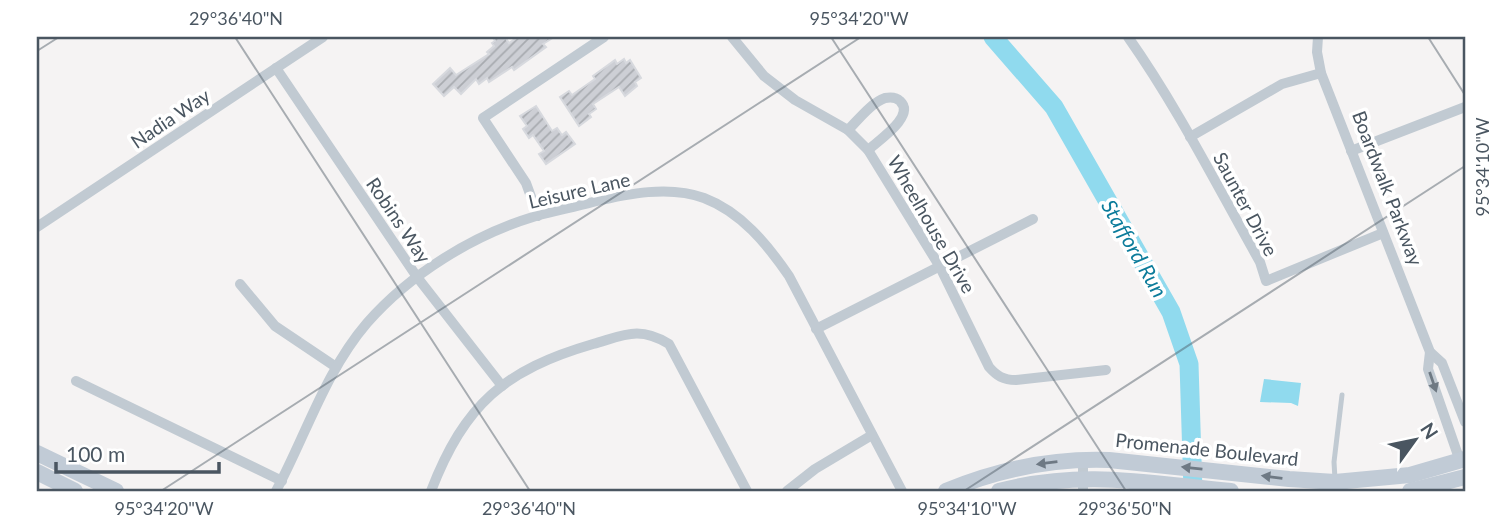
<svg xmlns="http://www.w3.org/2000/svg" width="1502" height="528" font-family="Lato,sans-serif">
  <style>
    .water { fill: #90daee }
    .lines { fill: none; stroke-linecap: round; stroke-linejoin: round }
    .river { stroke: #90daee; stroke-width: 19 }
    .building { fill: url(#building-hatch); stroke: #d7d9de; stroke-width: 2 }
    .lane { stroke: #c1cad2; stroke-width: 5 }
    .street { stroke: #c1cad2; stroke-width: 10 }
    .secondary { stroke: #c1cbd6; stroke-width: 16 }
    .oneway { fill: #6e7983 }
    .oneway2 { fill: #6e7984 }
    .ticks { fill: none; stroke: #4a5661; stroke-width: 2; stroke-opacity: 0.45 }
    .labels { text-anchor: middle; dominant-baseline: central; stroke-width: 7; stroke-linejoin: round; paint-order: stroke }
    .street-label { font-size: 19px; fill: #4a5661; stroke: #fff }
    .water-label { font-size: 21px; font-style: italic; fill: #0c7c9b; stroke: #fff }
    .neatline { fill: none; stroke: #4a5661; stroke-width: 2.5 }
    .ticks-label { font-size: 18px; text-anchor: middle; fill: #4a5661 }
  </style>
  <defs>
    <pattern id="building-hatch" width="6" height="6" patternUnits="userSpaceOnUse" patternTransform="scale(1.75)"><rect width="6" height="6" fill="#cdcfd5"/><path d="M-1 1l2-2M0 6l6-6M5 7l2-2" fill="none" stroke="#a8abb0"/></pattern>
  </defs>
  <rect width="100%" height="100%" fill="#f5f3f3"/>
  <polygon class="water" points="1264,379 1301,383 1298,406 1291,403 1260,402"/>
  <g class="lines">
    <polyline class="river" points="993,37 1054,107 1171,312 1189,364 1193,491"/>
  </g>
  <g class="building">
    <polygon points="493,37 505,37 509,43 518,37 554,37 543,44 546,47 514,70 512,67 489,82 487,78 479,84 476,79 461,94 454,87 444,96 433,84 450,68 456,75 489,54 487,52 494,46 492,43 495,41"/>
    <polygon points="624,59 626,63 630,60 641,78 635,82 637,86 625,96 619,87 593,104 596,109 589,114 591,117 579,126 560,97 569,91 572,95 595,79 593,76 615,60 617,64"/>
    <polygon points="536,106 552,131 557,128 562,135 566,132 575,144 546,164 539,154 544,151 533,135 529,138 523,129 527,126 520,116"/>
  </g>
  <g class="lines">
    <polyline class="lane" points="1335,479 1334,462 1342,395"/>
    <g class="street">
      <path d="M732,37L764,76L795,100L848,130L868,150L940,267L989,367C997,376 1003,380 1016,380L1106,370"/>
      <path d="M1128,37C1178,108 1217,186 1260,262L1266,281L1383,233"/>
      <polyline points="1318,37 1317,52 1321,73 1430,352 1442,363 1465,422"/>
      <polyline points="276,68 417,277 502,386"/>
      <path d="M848,130C858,120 871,103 885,98C890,97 896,97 900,101C916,116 879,140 868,150"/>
      <polyline points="1190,137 1282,84 1321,73"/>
      <polyline points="1351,151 1465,107"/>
      <polyline points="538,216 526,183 483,118 604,37"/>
      <polyline points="37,227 323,37"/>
      <polyline points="240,284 275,326 336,367"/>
      <polyline points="816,329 1033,219"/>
      <polyline points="1430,352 1428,369 1460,461"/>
      <polyline points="76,381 282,481"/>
      <path d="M276,491C306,435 325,372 367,323C410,274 473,235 536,216C555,211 574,207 593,202C627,194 669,185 704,198C741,212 767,244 789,276L902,491"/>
      <path d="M431,491C465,404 504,370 593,344C625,335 639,326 669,344L747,491"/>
      <polyline points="787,491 815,469 872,435"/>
      <polyline points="1083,491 1083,459"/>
    </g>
    <g class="secondary">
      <polyline points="37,453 116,491"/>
      <polyline points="37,472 75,491"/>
      <path d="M946,491C999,469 1052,458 1109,460L1289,479L1335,482L1410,475L1465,459"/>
      <path d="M999,491C1082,469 1147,483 1231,491"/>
      <polyline points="1410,491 1465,477"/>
    </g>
  </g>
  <defs><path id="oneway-solid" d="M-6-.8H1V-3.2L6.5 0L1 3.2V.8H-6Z" transform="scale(1.75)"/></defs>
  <use class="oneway" href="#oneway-solid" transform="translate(1433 382) rotate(71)"/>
  <g class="oneway2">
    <use href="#oneway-solid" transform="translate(1047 463) rotate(173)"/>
    <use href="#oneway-solid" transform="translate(1192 468) rotate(-174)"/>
    <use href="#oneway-solid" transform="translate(1272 477) rotate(-173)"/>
  </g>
  <path class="ticks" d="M235,37L530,491M831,37L1126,491M1428,37L1465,95M37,51L59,37M161,491L861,37M964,491L1465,166"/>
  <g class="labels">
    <g class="street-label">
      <text transform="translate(170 118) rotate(-34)">Nadia Way</text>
      <text transform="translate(1388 188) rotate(69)">Boardwalk Parkway</text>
      <text transform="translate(579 190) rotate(-13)">Leisure Lane</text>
      <text transform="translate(1246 204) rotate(62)">Saunter Drive</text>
      <text transform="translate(399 220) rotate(56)">Robins Way</text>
      <text transform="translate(932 224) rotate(60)">Wheelhouse Drive</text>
      <text transform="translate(1207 449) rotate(6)">Promenade Boulevard</text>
    </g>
    <g class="water-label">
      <text transform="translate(1135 248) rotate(60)">Stafford Run</text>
    </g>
  </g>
  <rect width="1502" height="528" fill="none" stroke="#ffffff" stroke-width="77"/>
  <g transform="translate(1415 440) rotate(57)" stroke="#ffffff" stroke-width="5" paint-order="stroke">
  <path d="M0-5L12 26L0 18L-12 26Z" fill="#4a5661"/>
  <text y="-10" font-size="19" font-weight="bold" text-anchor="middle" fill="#4a5661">N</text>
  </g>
  <path d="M56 462v10h163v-10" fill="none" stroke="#4a5661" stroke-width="3.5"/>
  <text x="66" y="462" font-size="21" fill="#4a5661" stroke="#ffffff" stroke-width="5" paint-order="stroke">100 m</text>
  <rect x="38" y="38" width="1426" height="452" class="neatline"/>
  <g class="ticks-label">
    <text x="236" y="25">29°36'40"N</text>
    <text x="859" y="25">95°34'20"W</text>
    <text transform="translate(1483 167) rotate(-90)" y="6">95°34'10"W</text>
    <text x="164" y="515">95°34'20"W</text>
    <text x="529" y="515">29°36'40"N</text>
    <text x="967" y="515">95°34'10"W</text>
    <text x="1125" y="515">29°36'50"N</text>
  </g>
</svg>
